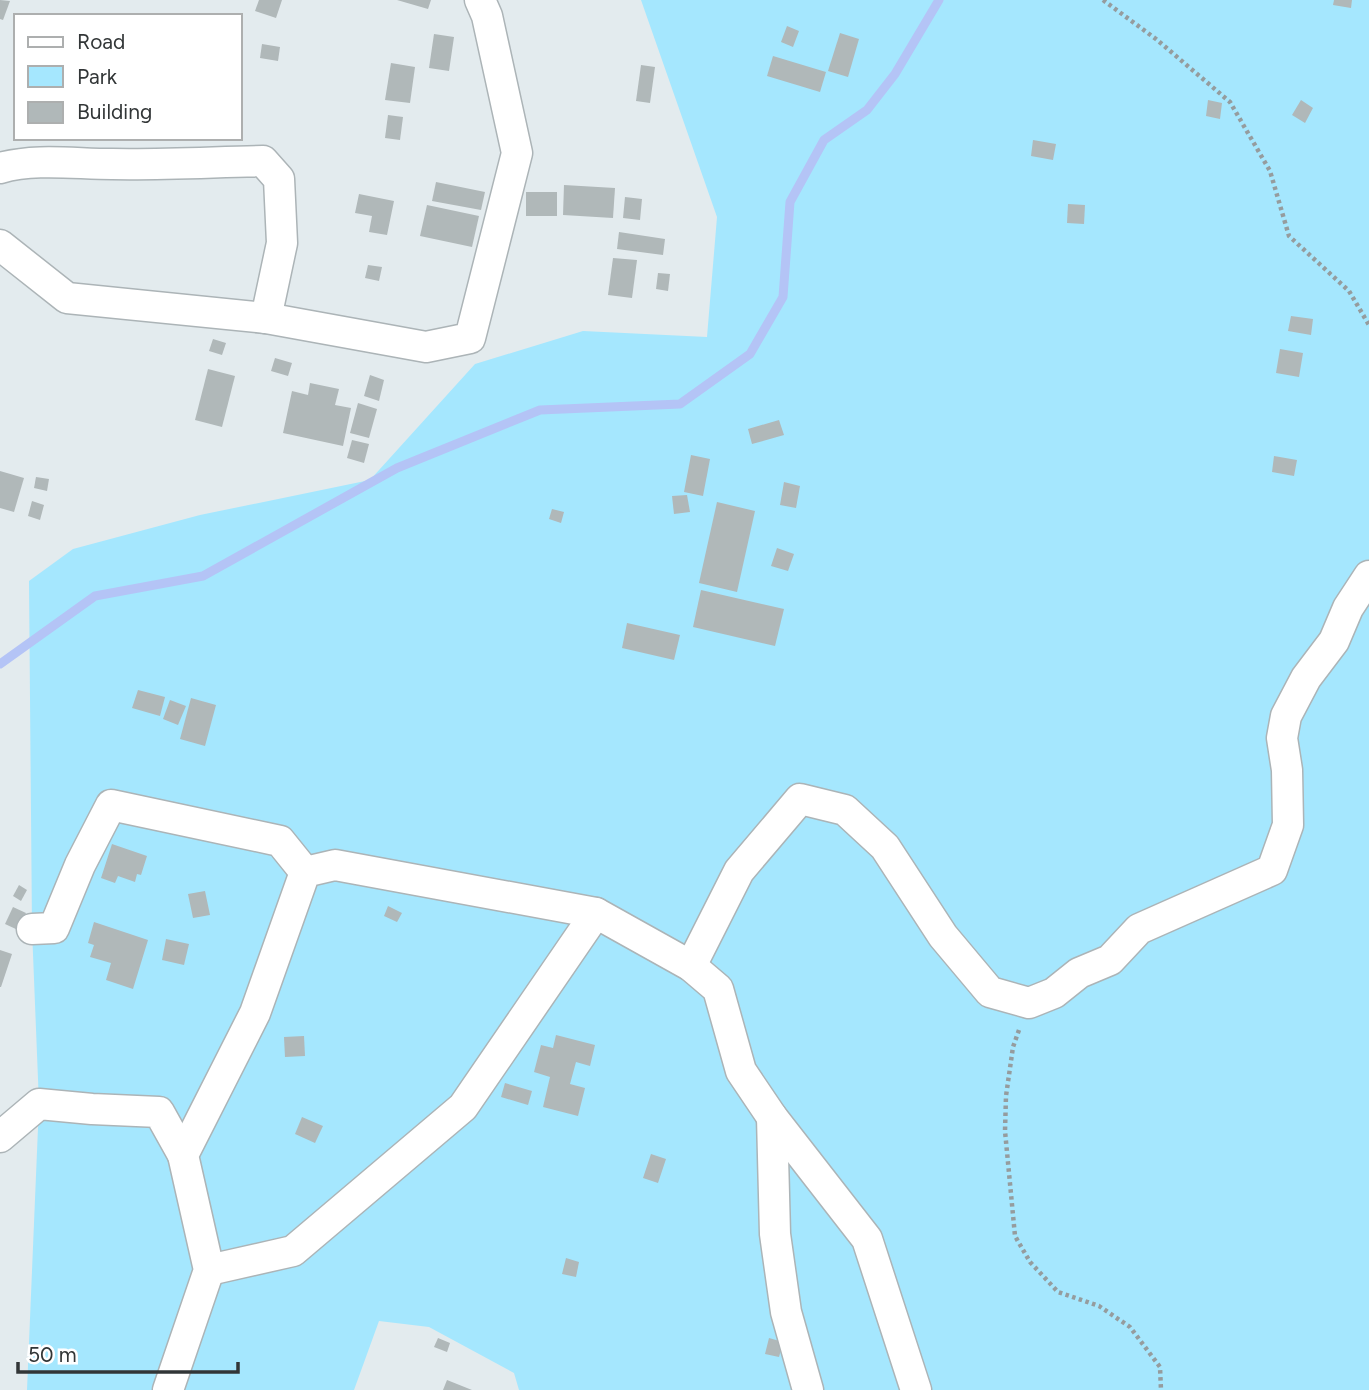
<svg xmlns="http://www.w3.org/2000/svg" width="1369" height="1390" font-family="Figtree,sans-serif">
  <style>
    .green { fill: #a5e7fe }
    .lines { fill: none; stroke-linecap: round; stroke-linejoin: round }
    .stream { stroke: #b4c4f6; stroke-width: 9 }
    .building { fill: #b0b8b9 }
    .minor-casing { stroke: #acb4b7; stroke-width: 33 }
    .path { stroke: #959c9e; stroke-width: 4.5; stroke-dasharray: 3.5 3.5; stroke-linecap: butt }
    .minor { stroke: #fff; stroke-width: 30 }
  </style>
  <rect width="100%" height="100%" fill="#e3ebee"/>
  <polygon class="green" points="641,0 1369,0 1369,1390 519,1390 514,1373 429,1327 379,1321 354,1390 27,1390 39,1104 32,929 29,581 73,549 200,515 370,480 475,364 583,331 707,337 717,217"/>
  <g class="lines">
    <polyline class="stream" points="0,664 95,596 203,576 397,468 540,410 680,404 750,354 783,297 790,202 824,140 867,110 895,74 939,0"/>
  </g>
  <g class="building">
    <polygon points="0,0 10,1 3,20 0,19"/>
    <polygon points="259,0 282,0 276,18 255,11"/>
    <polygon points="397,0 431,0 428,9"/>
    <polygon points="1334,0 1352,0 1351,8 1333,5"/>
    <polygon points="787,26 799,31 793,47 781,42"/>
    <polygon points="840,33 859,39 848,77 828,71"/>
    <polygon points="434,34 454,37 449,71 429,68"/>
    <polygon points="262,44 280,47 278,61 260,58"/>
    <polygon points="773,56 826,72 820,92 767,76"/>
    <polygon points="391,63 415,67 410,103 385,100"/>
    <polygon points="641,65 655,67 650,103 636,101"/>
    <polygon points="1208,100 1222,103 1220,119 1206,116"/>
    <polygon points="1301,100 1313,108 1305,123 1292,115"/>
    <polygon points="388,115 403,117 400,140 385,138"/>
    <polygon points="1033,140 1056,144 1053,160 1031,156"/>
    <polygon points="436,182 485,192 481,210 432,201"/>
    <polygon points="564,185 615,188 613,218 563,215"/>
    <rect x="526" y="192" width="31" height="24"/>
    <polygon points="359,194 394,201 387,235 369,232 372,216 355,213"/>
    <polygon points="625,197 642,199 640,220 623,218"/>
    <polygon points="1068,204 1085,205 1084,224 1067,223"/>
    <polygon points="427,205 479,216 472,247 420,236"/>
    <polygon points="619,232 665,239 663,255 617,249"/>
    <polygon points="613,258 637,260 632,298 608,295"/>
    <polygon points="368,265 382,267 379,281 365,278"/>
    <polygon points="658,273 670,274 668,291 656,289"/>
    <polygon points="1291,316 1313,319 1311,335 1288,331"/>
    <polygon points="213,339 226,343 222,355 209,351"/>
    <polygon points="1280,349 1303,353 1299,377 1276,373"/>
    <polygon points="275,358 292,363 288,376 271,371"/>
    <polygon points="208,369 235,376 222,427 195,420"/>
    <polygon points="370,375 384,380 379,401 364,396"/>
    <polygon points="310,383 339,389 335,405 351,408 343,446 283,433 292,391 308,395"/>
    <polygon points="358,403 377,409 369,438 350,433"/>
    <polygon points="779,420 784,435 752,444 748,429"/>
    <polygon points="352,440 369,444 364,463 347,458"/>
    <polygon points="691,455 710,459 703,496 684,492"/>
    <polygon points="1274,456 1297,460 1294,476 1272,472"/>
    <polygon points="0,471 24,478 14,512 0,508"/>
    <polygon points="36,477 49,479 47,491 34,488"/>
    <polygon points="784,482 800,486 796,508 780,505"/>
    <polygon points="687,495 690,512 674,514 672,496"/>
    <polygon points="32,501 44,505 40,520 28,516"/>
    <polygon points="717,502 755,511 737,592 699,583"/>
    <polygon points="552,509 564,512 561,523 549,519"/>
    <polygon points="777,548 794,554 788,571 771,566"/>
    <polygon points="701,590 784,609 775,646 693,627"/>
    <polygon points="627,623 680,635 674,660 622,648"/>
    <polygon points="138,690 165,697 160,716 132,708"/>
    <polygon points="191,698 216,705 205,746 180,739"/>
    <polygon points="170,700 186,706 178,725 163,719"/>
    <polygon points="112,844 147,856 141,875 137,874 135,882 118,876 115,883 101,878"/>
    <polygon points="19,885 27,890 21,901 13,896"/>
    <polygon points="205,891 210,915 193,918 188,894"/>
    <polygon points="388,906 402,913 397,922 384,916"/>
    <polygon points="13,907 26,913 18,930 5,924"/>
    <polygon points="94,922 148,940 133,989 106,980 111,963 90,957 94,945 88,943"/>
    <polygon points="166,939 189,944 184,965 162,960"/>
    <polygon points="0,950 12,954 1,987 0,987"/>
    <polygon points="556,1035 595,1045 590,1066 576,1062 570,1084 585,1088 578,1116 543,1107 550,1077 534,1072 541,1045 553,1048"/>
    <polygon points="304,1036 305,1056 285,1057 284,1037"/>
    <polygon points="505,1083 532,1091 528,1105 501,1097"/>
    <polygon points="302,1117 323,1126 315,1143 295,1134"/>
    <polygon points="651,1154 666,1159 658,1183 643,1178"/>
    <polygon points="566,1258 579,1262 576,1277 562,1274"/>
    <polygon points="438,1338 450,1343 447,1352 434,1347"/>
    <polygon points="769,1338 783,1342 779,1357 765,1354"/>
    <polygon points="447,1380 472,1390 443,1390"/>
  </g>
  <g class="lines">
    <defs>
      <g id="minor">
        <path d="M0,168C36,158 75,164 112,164C162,165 213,162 263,161L279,179L282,243L266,318"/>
        <polyline points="0,245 67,298 266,318 426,347 470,338 517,153 487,16 480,0"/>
        <polyline points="32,929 54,928 80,865 111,805 280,841 305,872"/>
        <polyline points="691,966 739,871 800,799 845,810 885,847 943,936 990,992 1029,1003 1054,993 1079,973 1110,960 1139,929 1272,870 1288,825 1287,770 1282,738 1286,716 1306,678 1334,641 1348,608 1369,576"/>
        <polyline points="772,1117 775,1234 786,1312 808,1390"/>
        <polyline points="0,1137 39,1104 92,1109 159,1112 183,1155"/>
        <polyline points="209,1270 293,1251 463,1107 596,913"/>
        <polyline points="168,1390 209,1270 183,1155 255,1013 305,872 335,865 596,913 691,966 718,989 741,1071 772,1117 867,1239 916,1390"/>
      </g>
    </defs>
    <use href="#minor" class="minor-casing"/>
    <g class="path">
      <polyline points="1103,0 1156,39 1230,102 1270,171 1289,236 1349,291 1369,325"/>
      <polyline points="1019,1030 1013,1047 1006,1096 1005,1131 1015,1236 1030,1262 1058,1292 1099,1306 1130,1327 1160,1367 1161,1390"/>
    </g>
    <use href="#minor" class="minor"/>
  </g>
  <rect x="14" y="14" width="228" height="126" fill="#ffffff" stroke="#adafaf" stroke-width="2"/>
  <rect x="28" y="37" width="35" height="10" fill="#ffffff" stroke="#adafaf" stroke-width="2"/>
  <text x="77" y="49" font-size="21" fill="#323637">Road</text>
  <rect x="28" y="66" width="35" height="21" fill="#a5e7fe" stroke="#adafaf" stroke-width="2"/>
  <text x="77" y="84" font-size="21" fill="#323637">Park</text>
  <rect x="28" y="102" width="35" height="21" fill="#b0b8b9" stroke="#adafaf" stroke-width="2"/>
  <text x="77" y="119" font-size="21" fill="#323637">Building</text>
  <path d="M18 1362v10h220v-10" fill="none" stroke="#323637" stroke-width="3.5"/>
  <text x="28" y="1362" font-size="21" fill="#323637" stroke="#ffffff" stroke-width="5" paint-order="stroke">50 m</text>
</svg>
